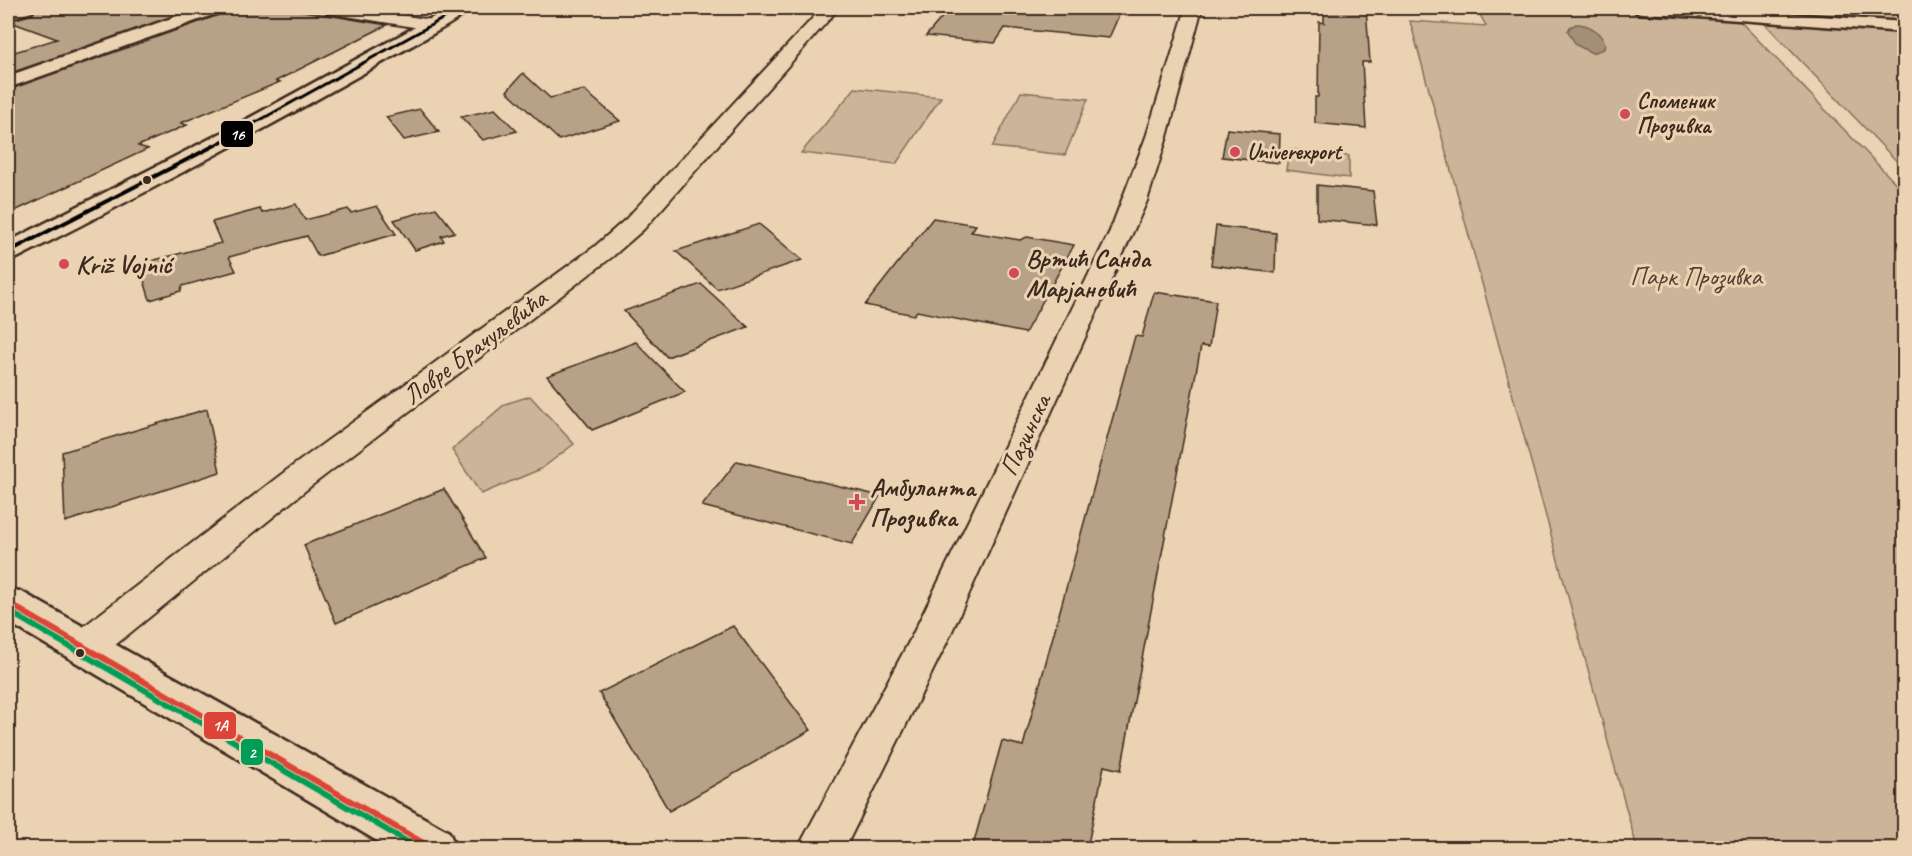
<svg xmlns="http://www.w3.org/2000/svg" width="1912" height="856" font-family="Caveat,sans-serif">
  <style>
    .green { fill: #cbb498; stroke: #836f5b; stroke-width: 1.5 }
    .water { fill: #a38e76; stroke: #796653; stroke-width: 1.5 }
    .building { fill: #b7a187; stroke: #3b2a1e; stroke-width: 1.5 }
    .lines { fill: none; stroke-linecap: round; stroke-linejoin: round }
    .minor-casing { stroke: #3b2a1e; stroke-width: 4 }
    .tertiary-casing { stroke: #3b2a1e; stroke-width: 5 }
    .secondary-casing { stroke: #3b2a1e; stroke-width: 5 }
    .minor { fill: #ebd2b3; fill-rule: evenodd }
    .tertiary { fill: #ebd2b3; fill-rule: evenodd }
    .secondary { fill: #ebd2b3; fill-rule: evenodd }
    .bus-1-far1-casing { stroke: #ebd2b3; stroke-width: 6 }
    .bus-1-casing { stroke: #ebd2b3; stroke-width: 8 }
    .bus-2-casing { stroke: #ebd2b3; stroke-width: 10 }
    .bus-3-casing { stroke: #ebd2b3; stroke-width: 10 }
    .bus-1-far1 { stroke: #000; stroke-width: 3 }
    .bus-1 { stroke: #000; stroke-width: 4 }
    .bus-2 { stroke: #db4436; stroke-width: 6 }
    .bus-3 { stroke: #009d57; stroke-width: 6 }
    .poi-dot { fill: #d1495b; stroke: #ebd2b3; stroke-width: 2 }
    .bus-dot { fill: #3b2a1e; stroke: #ebd2b3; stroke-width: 2 }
    .labels { text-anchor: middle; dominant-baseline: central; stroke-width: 6; stroke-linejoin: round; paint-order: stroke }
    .far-poi-label { font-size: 22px; font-weight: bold; fill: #3b2a1e; stroke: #ebd2b3; text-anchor: start }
    .poi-label { font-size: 26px; font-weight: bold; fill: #3b2a1e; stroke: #ebd2b3; text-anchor: start }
    .park-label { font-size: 26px; fill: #513f30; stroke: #ebd2b3 }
    .street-label { font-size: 26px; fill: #3b2a1e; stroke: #ebd2b3 }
    .line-badge { stroke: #ebd2b3; stroke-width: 2 }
    .badge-label { font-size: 16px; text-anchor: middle; font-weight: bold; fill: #fff }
  </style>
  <rect width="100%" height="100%" fill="#ebd2b3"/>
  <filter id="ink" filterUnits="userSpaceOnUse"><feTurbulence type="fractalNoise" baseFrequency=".0167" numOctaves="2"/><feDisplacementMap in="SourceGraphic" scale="12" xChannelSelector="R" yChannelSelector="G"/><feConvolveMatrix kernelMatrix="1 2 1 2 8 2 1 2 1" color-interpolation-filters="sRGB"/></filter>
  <g filter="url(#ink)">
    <g class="green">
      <polygon points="1426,8 1589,8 1739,20 1904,192 1904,848 1637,848 1410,21 1486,26 1478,11"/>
      <polygon points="1704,8 1879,8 1904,25 1904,169 1753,11"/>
      <polygon points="855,88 941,97 896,164 801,153"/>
      <polygon points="1021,92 1088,99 1065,155 992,147"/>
      <polygon points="1289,149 1349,156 1349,178 1286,170"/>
      <polygon points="530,396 574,444 541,469 481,494 452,450 505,404"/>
    </g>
    <path class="water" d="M1576,24C1589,24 1599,31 1605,43L1604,49L1592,53L1576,45L1568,31L1570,27Z"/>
    <g class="building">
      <polygon points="36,8 195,8 8,74 8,54 57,39 8,21 33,14"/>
      <polygon points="225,8 285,8 387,25 276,81 280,82 181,123 187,125 138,146 148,149 8,214 8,90 222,14"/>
      <polygon points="950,8 1122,8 1109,38 1005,28 995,43 926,36"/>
      <polygon points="1324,8 1366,8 1370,62 1362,62 1366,128 1315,123 1315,97 1318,97 1319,22 1324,23"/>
      <polygon points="523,73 550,98 584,90 620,121 559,140 507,91"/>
      <polygon points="420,109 439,132 404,140 386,117"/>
      <polygon points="495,109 517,131 483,140 461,117"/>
      <polygon points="1227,129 1280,134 1279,163 1222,157"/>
      <polygon points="1317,185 1373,191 1377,225 1317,219"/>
      <polygon points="296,204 305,220 348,209 351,213 377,206 396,234 318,256 307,236 229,257 236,271 182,286 181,291 150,300 139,264 221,243 212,222 260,209 262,213"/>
      <polygon points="436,208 455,232 441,236 444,241 415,250 394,220"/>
      <polygon points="933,218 976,225 971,232 1020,240 1027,237 1074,245 1025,333 917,311 914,315 865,305"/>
      <polygon points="759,224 802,260 717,289 676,251"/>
      <polygon points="1216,226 1276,233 1275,273 1211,265"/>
      <polygon points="701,284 748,327 667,357 624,311"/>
      <polygon points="1154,292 1216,301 1209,347 1201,346 1121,770 1104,766 1087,849 972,849 1002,741 1023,746 1135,336 1142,337"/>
      <polygon points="636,342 685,392 592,430 547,376"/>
      <polygon points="207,409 220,472 65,522 62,452"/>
      <polygon points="737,461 880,496 852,544 702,506"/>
      <polygon points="444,489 486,558 336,623 304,545"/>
      <polygon points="733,626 811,730 669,811 599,693"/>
    </g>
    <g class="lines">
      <defs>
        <g id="minor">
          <polygon points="11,8 34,8 32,12 8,19 8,9"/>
          <polygon points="200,8 223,8 221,12 8,88 8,76"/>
          <polygon points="320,8 356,8 432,20 438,21 441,25 438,29 432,30 328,13"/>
          <polygon points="822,8 839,8 644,229 612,257 311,486 98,659 84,663 70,659 64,648 70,637 287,470 594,247 626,219"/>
          <polygon points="1186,8 1202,8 1167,137 1147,201 948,640 845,848 798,848 911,638 1110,231 1146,137"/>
        </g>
        <polygon id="tertiary" points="1633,8 1708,8 1904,22 1904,32 1642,13 1636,12"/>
        <g id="secondary">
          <path d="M450,8H471C463,19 405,49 390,58C268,128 143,194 17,258L8,260V242L229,129Z"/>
          <polygon points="8,588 22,592 449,832 456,848 389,848 8,622"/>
        </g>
      </defs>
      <use href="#minor" class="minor-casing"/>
      <use href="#tertiary" class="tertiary-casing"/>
      <use href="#secondary" class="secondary-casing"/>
      <use href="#minor" class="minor"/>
      <use href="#tertiary" class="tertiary"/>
      <use href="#secondary" class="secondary"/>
      <defs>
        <polyline id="bus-1-far1" points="226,139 462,8"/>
        <polyline id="bus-1" points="8,252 229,138"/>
        <polyline id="bus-2" points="8,603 432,848"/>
        <polyline id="bus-3" points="8,611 418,848"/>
      </defs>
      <use href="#bus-1-far1" class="bus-1-far1-casing"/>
      <use href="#bus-1" class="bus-1-casing"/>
      <use href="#bus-2" class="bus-2-casing"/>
      <use href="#bus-3" class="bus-3-casing"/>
      <use href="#bus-1-far1" class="bus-1-far1"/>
      <use href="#bus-1" class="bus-1"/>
      <use href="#bus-2" class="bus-2"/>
      <use href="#bus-3" class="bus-3"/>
    </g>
  </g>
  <g class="poi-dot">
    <circle cx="1625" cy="114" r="6"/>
    <circle cx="1235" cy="152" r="6"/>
    <circle cx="64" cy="264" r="6"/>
    <circle cx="1014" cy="273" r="6"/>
    <path d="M854 493h6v6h6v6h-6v6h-6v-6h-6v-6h6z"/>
  </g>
  <g class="bus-dot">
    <circle cx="147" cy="180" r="5"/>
    <circle cx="80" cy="653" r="5"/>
  </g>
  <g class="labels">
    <g class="far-poi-label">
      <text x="1637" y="101">Споменик<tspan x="1637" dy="25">Прозивка</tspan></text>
      <text x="1247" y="152">Univerexport</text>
    </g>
    <g class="poi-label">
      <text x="1026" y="258">Вртић Санда<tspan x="1026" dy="30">Марјановић</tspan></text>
      <text x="76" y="264">Križ Vojnić</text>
      <text x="870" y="487">Амбуланта<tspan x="870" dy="30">Прозивка</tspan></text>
    </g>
    <g class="park-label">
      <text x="1696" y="276">Парк Прозивка</text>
    </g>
    <g class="street-label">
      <text transform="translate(475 347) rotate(-37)">Ловре Брачуљевића</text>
      <text transform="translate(1025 435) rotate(-65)">Пазинска</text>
    </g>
  </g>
  <g class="line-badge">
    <rect x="220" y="120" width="34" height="28" rx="6" fill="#000"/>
    <rect x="203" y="711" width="34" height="29" rx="6" fill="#db4436"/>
    <rect x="240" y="738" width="24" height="28" rx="6" fill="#009d57"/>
  </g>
  <g class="badge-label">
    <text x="237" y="140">16</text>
    <text x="220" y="731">1A</text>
    <text x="252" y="758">2</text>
  </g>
  <rect width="1912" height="856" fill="none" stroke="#ebd2b3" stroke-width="30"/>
  <rect x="15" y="15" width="1882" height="826" fill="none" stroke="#3b2a1e" stroke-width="2" filter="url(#ink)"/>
</svg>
